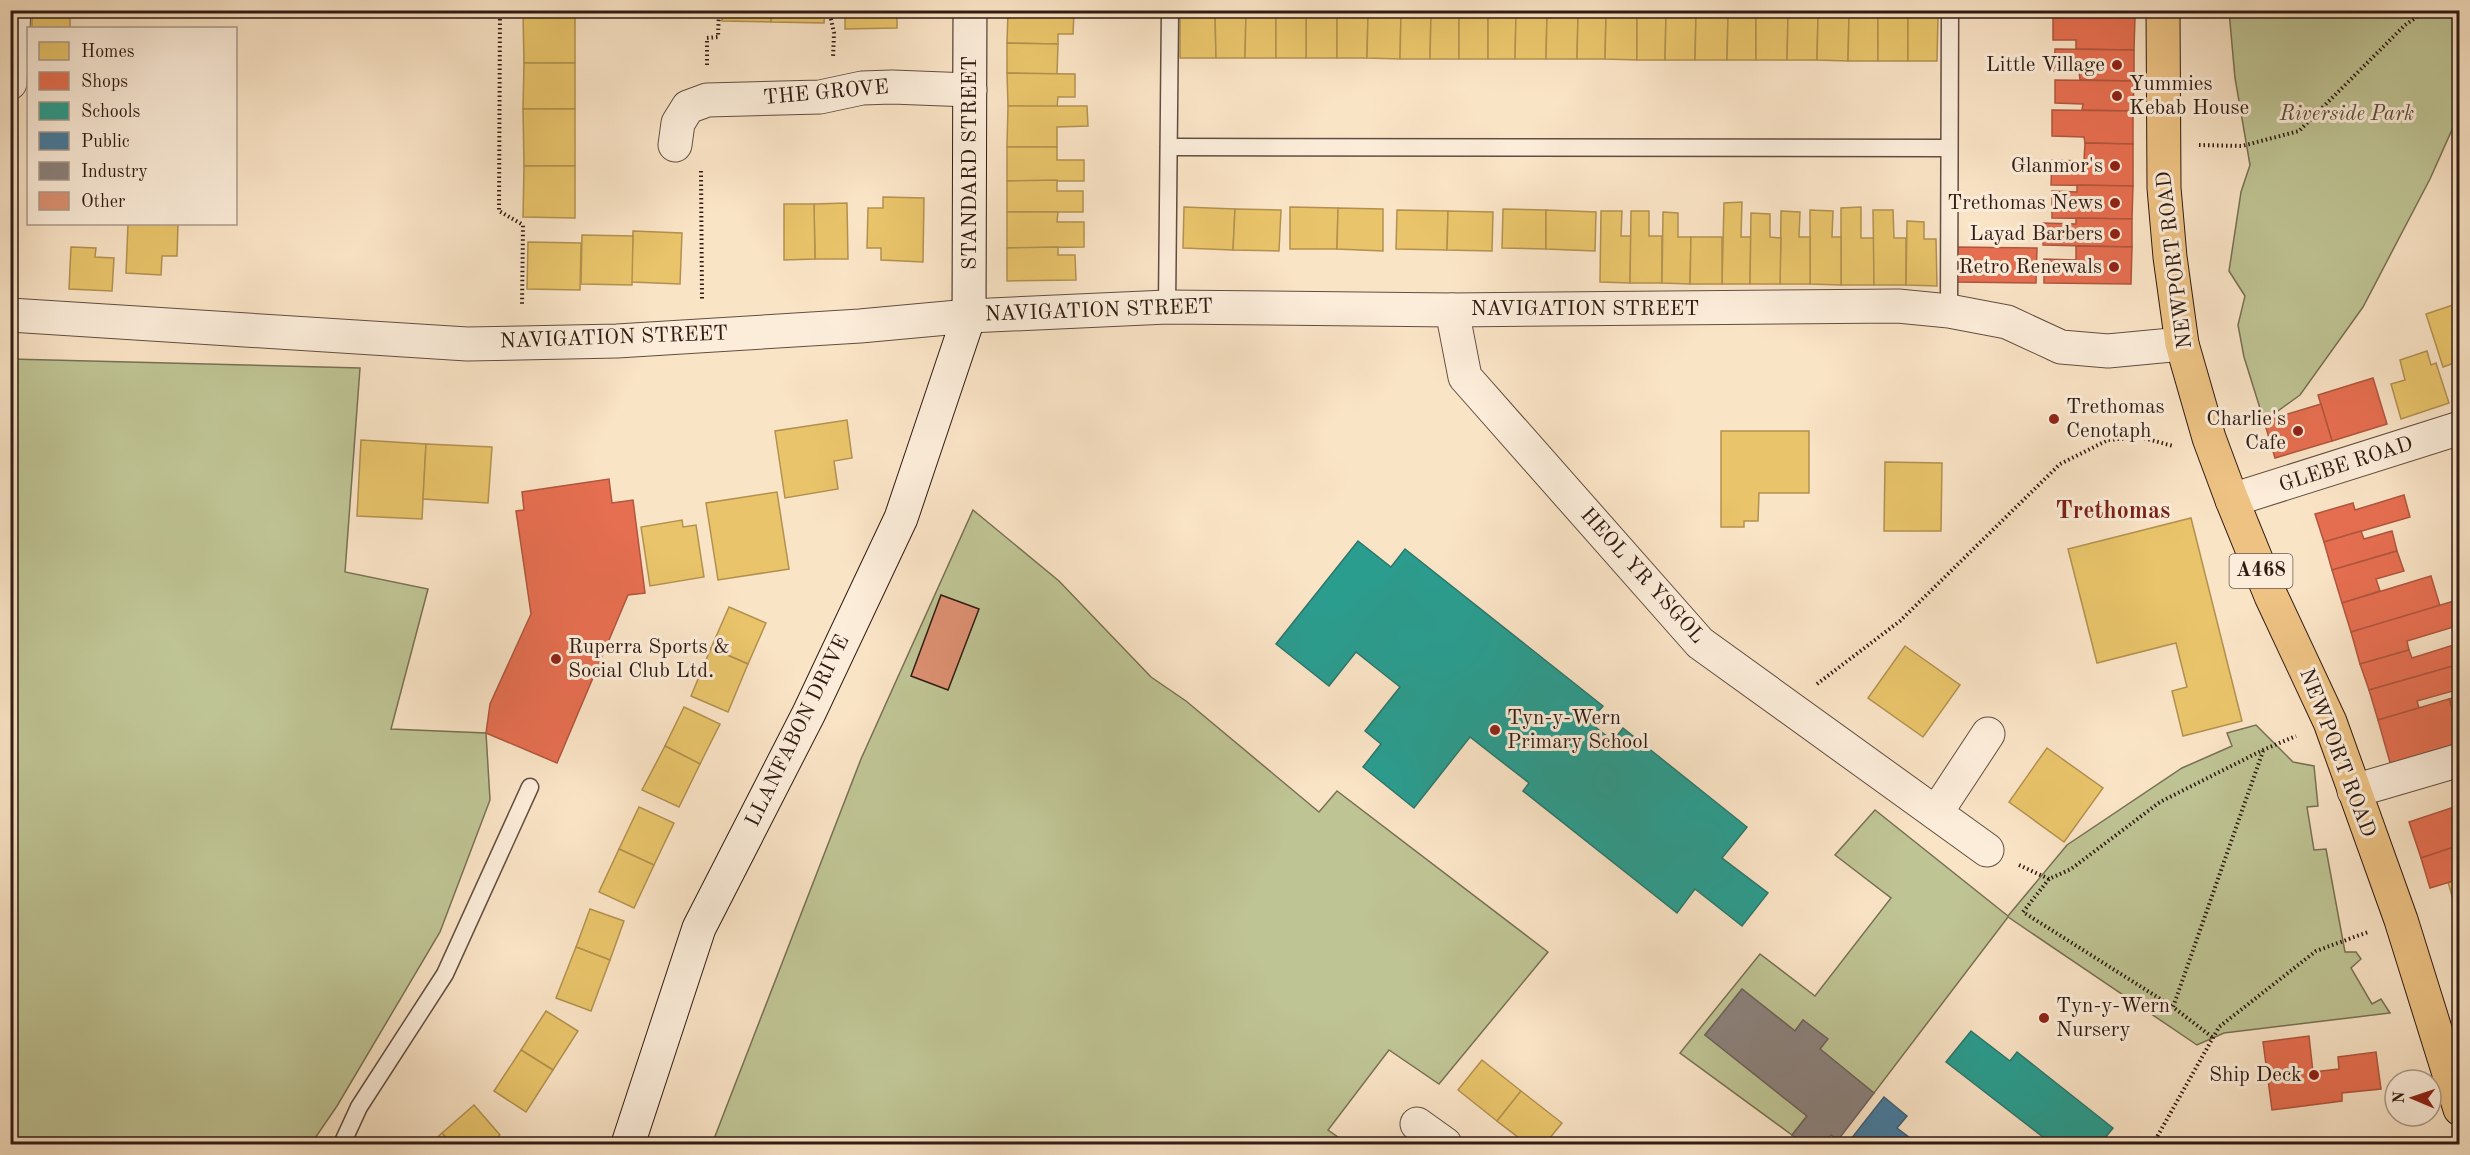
<svg xmlns="http://www.w3.org/2000/svg" width="2470" height="1155" font-family="'Old Standard TT',serif">
  <style>
    .green { fill: #bfc494; stroke: #787054; stroke-width: 1.5 }
    .homes { fill: #e9c46a; stroke: #b29150; stroke-width: 1.5 }
    .shops { fill: #e76f51; stroke: #b0563e; stroke-width: 1.5 }
    .schools { fill: #2a9d8f; stroke: #2c766a; stroke-width: 1.5 }
    .public { fill: #457b9d; stroke: #3f5e74; stroke-width: 1.5 }
    .industry { fill: #8a817c; stroke: #6f625c; stroke-width: 1.5 }
    .building { fill: #dd9172; stroke: #301b13; stroke-width: 1.5 }
    .lines { fill: none; stroke-linecap: round; stroke-linejoin: round }
    .lane-casing { stroke: #624d40; stroke-width: 19 }
    .street-casing { stroke: #624d40; stroke-width: 35 }
    .secondary-casing { stroke: #301b13; stroke-width: 35 }
    .primary-casing { stroke: #301b13; stroke-width: 35 }
    .path { stroke: #301b13; stroke-width: 4; stroke-dasharray: 1.5 3; stroke-linecap: butt }
    .lane { stroke: #fcedda; stroke-width: 16 }
    .street { stroke: #fcedda; stroke-width: 33 }
    .secondary { stroke: #fcedda; stroke-width: 33 }
    .primary { stroke: #edc283; stroke-width: 33 }
    .poi-dot { fill: #8f2418; stroke: #fcedda; stroke-width: 2 }
    .labels { text-anchor: middle; dominant-baseline: central; stroke-width: 6; stroke-linejoin: round; paint-order: stroke }
    .shield { fill: #fcedda; stroke: #6d5a4f; stroke-width: 1.5 }
    .shield-label { font-size: 20px; font-weight: bold; fill: #301b13 }
    .poi-label { font-size: 21px; fill: #301b13; stroke: #fcedda; text-anchor: end }
    .street-label { font-size: 21px; fill: #301b13; stroke: #fcedda }
    .park-label { font-size: 21px; font-style: italic; fill: #5b4e3a; stroke: #fcedda }
    .quarter-label { font-size: 24px; font-weight: bold; fill: #7a1f14; stroke: #fcedda }
  </style>
  <rect width="100%" height="100%" fill="#fae4c6"/>
  <filter id="stains"><feTurbulence type="fractalNoise" baseFrequency=".00333" numOctaves="4"/><feColorMatrix values="0 0 0 0 .2 0 0 0 0 .09 0 0 0 0 .02 0 0 0 .5 -.17"/></filter>
  <radialGradient id="worn" r=".72"><stop offset=".6" stop-color="#630" stop-opacity="0"/><stop offset="1" stop-color="#630" stop-opacity=".3"/></radialGradient>
  <g class="green">
    <polygon points="2229,11 2459,11 2459,114 2430,179 2363,307 2300,395 2264,421 2244,357 2238,325 2245,296 2229,271 2241,192 2250,165 2235,78"/>
    <polygon points="11,359 360,368 345,572 428,589 391,729 486,733 490,800 440,932 337,1106 311,1144 11,1144"/>
    <polygon points="973,510 1059,581 1151,677 1186,701 1319,812 1337,791 1548,952 1439,1084 1389,1050 1328,1130 1348,1144 712,1144 861,759"/>
    <polygon points="2256,725 2293,762 2314,766 2318,806 2307,807 2314,850 2326,849 2345,952 2356,952 2361,959 2351,968 2372,1004 2381,999 2390,1013 2224,1033 2197,1045 2008,917 1874,1093 1820,1049 1827,1039 1803,1020 1795,1031 1742,989 1705,1035 1807,1116 1792,1135 1680,1053 1760,954 1815,996 1891,898 1835,855 1875,810 2008,916 2067,845 2182,768 2232,746 2227,733"/>
  </g>
  <g class="homes">
    <rect x="32" y="10" width="38" height="18"/>
    <rect x="634" y="10" width="38" height="2"/>
    <polygon points="672,10 712,10 712,13 672,12"/>
    <polygon points="722,10 772,10 771,22 722,21"/>
    <polygon points="772,10 825,10 824,23 771,22"/>
    <polygon points="845,10 897,10 897,28 845,29"/>
    <polygon points="1008,11 1074,12 1073,34 1058,34 1058,44 1007,43"/>
    <polygon points="1180,12 1215,12 1216,58 1180,58"/>
    <polygon points="1215,12 1246,12 1245,58 1216,58"/>
    <polygon points="1246,12 1276,13 1276,58 1245,58"/>
    <polygon points="1306,12 1337,13 1337,58 1306,58"/>
    <polygon points="1306,12 1306,58 1276,58 1276,13"/>
    <polygon points="523,13 575,13 575,63 524,63"/>
    <polygon points="1337,13 1368,13 1367,58 1337,58"/>
    <polygon points="1368,13 1401,13 1400,59 1367,58"/>
    <polygon points="1401,13 1431,13 1430,59 1400,59"/>
    <polygon points="1431,13 1459,13 1459,59 1430,59"/>
    <polygon points="1459,13 1488,14 1488,59 1459,59"/>
    <polygon points="1488,14 1516,14 1515,59 1488,59"/>
    <polygon points="1516,14 1547,14 1546,59 1515,59"/>
    <polygon points="1547,14 1578,14 1577,59 1546,59"/>
    <polygon points="1578,14 1606,14 1605,59 1577,59"/>
    <polygon points="1606,14 1637,14 1637,60 1605,59"/>
    <polygon points="1637,14 1666,14 1665,60 1637,60"/>
    <polygon points="1666,14 1696,14 1695,60 1665,60"/>
    <polygon points="1696,14 1728,15 1727,60 1695,60"/>
    <polygon points="1728,15 1756,15 1756,60 1727,60"/>
    <polygon points="1756,15 1788,15 1787,60 1756,60"/>
    <polygon points="1788,15 1818,15 1817,60 1787,60"/>
    <polygon points="1818,15 1849,15 1848,61 1817,60"/>
    <polygon points="1849,15 1878,15 1878,61 1848,61"/>
    <polygon points="1878,15 1908,16 1908,61 1878,61"/>
    <polygon points="1908,16 1938,16 1937,61 1908,61"/>
    <polygon points="1007,43 1058,44 1057,74 1007,73"/>
    <polygon points="524,63 575,63 575,109 523,109"/>
    <polygon points="1007,73 1075,74 1075,97 1058,97 1057,107 1008,106"/>
    <polygon points="1008,106 1087,106 1088,126 1057,127 1057,147 1007,147"/>
    <polygon points="523,109 575,109 575,166 524,166"/>
    <polygon points="1007,147 1057,147 1057,160 1084,160 1084,181 1007,181"/>
    <polygon points="524,166 575,166 575,218 523,217"/>
    <polygon points="1057,180 1057,191 1083,191 1083,212 1007,212 1007,181"/>
    <polygon points="883,197 924,198 923,262 881,260 881,248 867,248 868,208 883,208"/>
    <polygon points="1742,202 1741,237 1751,237 1750,284 1722,284 1724,203"/>
    <polygon points="847,203 848,259 815,259 814,204"/>
    <polygon points="784,204 814,204 815,259 784,260"/>
    <polygon points="1184,207 1235,209 1233,250 1183,248"/>
    <polygon points="1290,207 1338,208 1337,249 1290,249"/>
    <polygon points="1861,207 1861,238 1874,238 1874,285 1841,285 1841,208"/>
    <polygon points="1338,208 1383,209 1383,251 1337,249"/>
    <polygon points="1235,209 1281,210 1279,251 1233,250"/>
    <polygon points="1503,209 1546,210 1546,249 1502,248"/>
    <polygon points="1397,210 1448,211 1447,250 1396,249"/>
    <polygon points="1546,210 1596,212 1595,251 1546,249"/>
    <polygon points="1810,210 1833,211 1832,237 1841,237 1841,285 1810,284"/>
    <polygon points="1873,210 1893,210 1894,238 1906,238 1906,285 1874,285"/>
    <polygon points="1448,211 1493,212 1492,251 1447,250"/>
    <polygon points="1601,211 1622,211 1621,236 1631,236 1630,283 1600,282"/>
    <polygon points="1631,211 1649,211 1649,236 1662,236 1662,283 1630,283"/>
    <polygon points="1781,211 1800,212 1799,237 1810,237 1810,284 1780,284"/>
    <polygon points="1007,212 1058,212 1057,222 1084,222 1084,247 1007,248"/>
    <polygon points="1663,212 1678,213 1678,237 1691,237 1690,284 1662,283"/>
    <polygon points="1751,213 1770,214 1770,237 1781,238 1780,284 1750,284"/>
    <polygon points="1907,221 1924,222 1924,239 1936,239 1937,286 1906,285"/>
    <polygon points="128,224 178,224 177,256 162,256 161,275 126,273"/>
    <polygon points="633,231 682,233 680,284 631,282"/>
    <polygon points="582,235 633,236 632,285 581,284"/>
    <polygon points="1691,237 1722,237 1722,284 1690,284"/>
    <polygon points="528,242 581,243 580,290 527,289"/>
    <polygon points="71,247 96,248 95,257 114,258 112,291 69,289"/>
    <polygon points="1058,247 1058,255 1075,255 1076,280 1007,281 1007,248"/>
    <polygon points="2460,303 2460,325 2453,305"/>
    <polygon points="2453,305 2460,325 2460,361 2443,367 2426,314"/>
    <polygon points="2427,351 2431,365 2436,363 2449,403 2401,419 2391,384 2405,380 2400,360"/>
    <polygon points="847,420 852,458 834,461 838,489 785,498 775,431"/>
    <polygon points="1721,431 1809,431 1809,493 1759,493 1758,521 1744,521 1744,527 1721,527"/>
    <polygon points="361,440 426,444 422,519 357,516"/>
    <polygon points="426,444 492,447 488,503 423,499"/>
    <polygon points="1885,462 1942,463 1941,531 1884,531"/>
    <polygon points="777,492 789,569 718,580 706,503"/>
    <polygon points="2191,518 2242,721 2183,736 2172,691 2187,687 2176,643 2097,663 2068,549"/>
    <polygon points="682,520 683,527 696,525 704,577 650,586 641,527"/>
    <polygon points="729,607 766,623 748,664 711,648"/>
    <polygon points="1905,646 1960,685 1923,737 1868,698"/>
    <polygon points="711,648 748,664 728,712 691,696"/>
    <polygon points="684,707 720,724 700,764 665,746"/>
    <polygon points="665,746 700,764 679,807 642,790"/>
    <polygon points="2047,748 2103,788 2064,842 2009,802"/>
    <polygon points="639,807 674,823 654,865 619,849"/>
    <polygon points="619,849 654,865 634,908 599,892"/>
    <polygon points="2460,879 2460,912 2457,913 2448,882"/>
    <polygon points="590,909 624,921 610,960 576,947"/>
    <polygon points="576,947 610,960 591,1011 556,998"/>
    <polygon points="546,1011 578,1031 553,1070 521,1050"/>
    <polygon points="521,1050 553,1070 526,1112 494,1091"/>
    <polygon points="1482,1060 1521,1091 1497,1121 1458,1090"/>
    <polygon points="1521,1091 1562,1123 1545,1144 1527,1144 1497,1121"/>
    <polygon points="474,1105 500,1135 489,1144 452,1144 442,1133"/>
    <polygon points="442,1133 452,1144 430,1144"/>
    <polygon points="2397,1138 2398,1144 2364,1144"/>
  </g>
  <g class="shops">
    <polygon points="2053,16 2135,17 2134,50 2076,49 2076,40 2053,40"/>
    <polygon points="2055,49 2134,50 2134,81 2080,80 2079,71 2054,71"/>
    <polygon points="2055,80 2134,81 2133,111 2082,110 2083,104 2055,103"/>
    <polygon points="2052,110 2133,111 2133,144 2085,143 2084,137 2052,136"/>
    <polygon points="2085,143 2133,144 2133,186 2051,185 2052,160 2084,161"/>
    <polygon points="2077,185 2133,186 2132,219 2052,218 2052,191 2077,192"/>
    <polygon points="2076,218 2132,219 2132,247 2043,245 2043,223 2076,224"/>
    <polygon points="2076,246 2132,247 2131,284 2044,283 2044,259 2076,260"/>
    <polygon points="1955,247 2037,248 2036,283 1954,282"/>
    <polygon points="2373,378 2387,424 2332,441 2318,395"/>
    <polygon points="2321,404 2332,441 2275,458 2264,421"/>
    <polygon points="609,479 612,503 633,500 645,593 628,595 557,763 486,733 490,704 531,614 516,511 524,510 522,492"/>
    <polygon points="2404,495 2410,517 2324,542 2315,514 2353,503 2355,510"/>
    <polygon points="2361,531 2364,539 2392,531 2397,551 2332,570 2324,542"/>
    <polygon points="2397,551 2404,571 2376,579 2380,591 2342,603 2332,570"/>
    <polygon points="2431,576 2440,606 2351,632 2342,603"/>
    <polygon points="2454,601 2460,625 2407,641 2409,650 2360,664 2351,632"/>
    <polygon points="2460,643 2460,664 2369,690 2360,664 2409,650 2412,658"/>
    <polygon points="2460,664 2460,689 2417,701 2419,708 2378,720 2369,690"/>
    <polygon points="2460,696 2460,735 2449,699"/>
    <polygon points="2449,699 2460,735 2460,746 2391,766 2378,720"/>
    <polygon points="2460,805 2460,845 2421,858 2409,822"/>
    <polygon points="2460,845 2460,879 2430,888 2421,858"/>
    <polygon points="2309,1036 2313,1072 2339,1069 2338,1057 2376,1052 2381,1089 2342,1093 2342,1101 2272,1110 2263,1042"/>
  </g>
  <g class="schools">
    <polygon points="1358,541 1391,567 1405,549 1603,706 1589,722 1613,741 1623,728 1747,827 1722,858 1768,893 1742,926 1695,889 1677,913 1523,791 1529,783 1470,737 1414,808 1363,767 1381,744 1365,731 1400,687 1356,652 1329,686 1276,644"/>
    <polygon points="1971,1031 2010,1061 2017,1052 2113,1128 2100,1144 2052,1144 1946,1062"/>
  </g>
  <polygon class="public" points="1884,1097 1907,1116 1897,1128 1918,1144 1857,1144 1851,1139"/>
  <polygon class="industry" points="1742,989 1795,1031 1803,1020 1828,1039 1820,1049 1874,1093 1838,1140 1831,1135 1823,1144 1804,1144 1792,1135 1807,1116 1705,1035"/>
  <polygon class="building" points="941,595 979,609 948,690 911,676"/>
  <g class="lines">
    <defs>
      <g id="lane">
        <polyline points="1169,147 1949,148"/>
        <polyline points="1167,307 1170,10"/>
        <polyline points="1949,311 1950,10"/>
        <polyline points="342,1144 359,1107 445,974 530,787"/>
      </g>
      <g id="street">
        <polyline points="10,83 14,10"/>
        <polyline points="675,145 678,123 688,107 707,100 820,97 862,88 892,87 970,90"/>
        <polyline points="1452,310 1465,377 1700,643 1987,850"/>
        <polyline points="10,315 467,344 617,341 860,326 969,316 1167,307 1452,310 1898,306 1949,311 2007,322 2061,347 2108,351 2182,344"/>
        <polyline points="2232,500 2460,428"/>
        <polyline points="2354,791 2460,760"/>
        <polyline points="1936,813 1988,734"/>
        <polyline points="1417,1124 1445,1144"/>
      </g>
      <polyline id="secondary" points="628,1144 699,928 809,713 901,518 969,316 970,10"/>
      <polyline id="primary" points="2163,10 2164,188 2170,257 2182,344 2209,438 2232,500 2271,596 2330,722 2401,920 2460,1109"/>
    </defs>
    <use href="#lane" class="lane-casing"/>
    <use href="#street" class="street-casing"/>
    <use href="#secondary" class="secondary-casing"/>
    <use href="#primary" class="primary-casing"/>
    <g class="path">
      <polyline points="500,10 499,211 523,225 522,306"/>
      <polyline points="829,10 834,33 833,58"/>
      <polyline points="707,65 707,38 718,37 719,10"/>
      <polyline points="2199,145 2242,146 2299,131 2405,25 2427,10"/>
      <polyline points="701,171 702,299"/>
      <polyline points="1817,684 1900,621 2060,464 2108,440 2140,437 2173,446"/>
      <polyline points="2019,865 2049,879 2071,869 2160,802 2263,750 2296,736"/>
      <polyline points="2049,879 2023,912 2173,1007"/>
      <polyline points="2212,1037 2173,1007 2263,751"/>
      <polyline points="2153,1144 2219,1027 2316,951 2368,932"/>
    </g>
    <use href="#lane" class="lane"/>
    <use href="#street" class="street"/>
    <use href="#secondary" class="secondary"/>
    <use href="#primary" class="primary"/>
  </g>
  <g class="poi-dot">
    <circle cx="2117" cy="65" r="6"/>
    <circle cx="2117" cy="96" r="6"/>
    <circle cx="2115" cy="166" r="6"/>
    <circle cx="2115" cy="203" r="6"/>
    <circle cx="2115" cy="234" r="6"/>
    <circle cx="2114" cy="267" r="6"/>
    <circle cx="2054" cy="419" r="6"/>
    <circle cx="2298" cy="431" r="6"/>
    <circle cx="556" cy="659" r="6"/>
    <circle cx="1495" cy="730" r="6"/>
    <circle cx="2044" cy="1018" r="6"/>
    <circle cx="2314" cy="1075" r="6"/>
  </g>
  <g class="labels">
    <rect class="shield" x="2229.5" y="554" width="63" height="34" rx="4.5"/>
    <g class="shield-label">
      <text x="2261" y="571">A468</text>
    </g>
    <g class="poi-label">
      <text x="2105" y="65">Little Village</text>
      <text x="2129" y="84" text-anchor="start">Yummies<tspan x="2129" dy="24">Kebab House</tspan></text>
      <text x="2103" y="166">Glanmor's</text>
      <text x="2103" y="203">Trethomas News</text>
      <text x="2103" y="234">Layad Barbers</text>
      <text x="2102" y="267">Retro Renewals</text>
      <text x="2066" y="407" text-anchor="start">Trethomas<tspan x="2066" dy="24">Cenotaph</tspan></text>
      <text x="2286" y="419">Charlie's<tspan x="2286" dy="24">Cafe</tspan></text>
      <text x="568" y="647" text-anchor="start">Ruperra Sports &amp;<tspan x="568" dy="24">Social Club Ltd.</tspan></text>
      <text x="1507" y="718" text-anchor="start">Tyn-y-Wern<tspan x="1507" dy="24">Primary School</tspan></text>
      <text x="2056" y="1006" text-anchor="start">Tyn-y-Wern<tspan x="2056" dy="24">Nursery</tspan></text>
      <text x="2302" y="1075">Ship Deck</text>
    </g>
    <g class="street-label">
      <text transform="translate(826 93) rotate(-5)">THE GROVE</text>
      <text transform="translate(970 163) rotate(-90)">STANDARD STREET</text>
      <text transform="translate(2175 260) rotate(-97)">NEWPORT ROAD</text>
      <text x="1585" y="309">NAVIGATION STREET</text>
      <text transform="translate(1099 311) rotate(-2)">NAVIGATION STREET</text>
      <text transform="translate(614 338) rotate(-2)">NAVIGATION STREET</text>
      <text transform="translate(2346 465) rotate(-18)">GLEBE ROAD</text>
      <text transform="translate(1642 576) rotate(48)">HEOL YR YSGOL</text>
      <text transform="translate(798 731) rotate(-64)">LLANFABON DRIVE</text>
      <text transform="translate(2337 753) rotate(69)">NEWPORT ROAD</text>
    </g>
    <g class="park-label">
      <text x="2347" y="114">Riverside Park</text>
    </g>
    <g class="quarter-label">
      <text x="2113" y="512">Trethomas</text>
    </g>
  </g>
  <rect width="2470" height="1155" fill="none" stroke="#fae4c6" stroke-width="36"/>
  <rect x="12" y="12" width="2446" height="1131" fill="none" stroke="#301b13" stroke-width="3"/>
  <rect x="18" y="18" width="2434" height="1119" fill="none" stroke="#301b13" stroke-width="1.5"/>
  <rect x="27" y="27" width="210" height="198" fill="#fcedda" stroke="#aa998a" stroke-width="1.5"/>
  <rect x="39" y="42" width="30" height="18" fill="#e9c46a" stroke="#aa998a" stroke-width="1.5"/>
  <text x="81" y="57" font-size="18" fill="#301b13">Homes</text>
  <rect x="39" y="72" width="30" height="18" fill="#e76f51" stroke="#aa998a" stroke-width="1.5"/>
  <text x="81" y="87" font-size="18" fill="#301b13">Shops</text>
  <rect x="39" y="102" width="30" height="18" fill="#2a9d8f" stroke="#aa998a" stroke-width="1.5"/>
  <text x="81" y="117" font-size="18" fill="#301b13">Schools</text>
  <rect x="39" y="132" width="30" height="18" fill="#457b9d" stroke="#aa998a" stroke-width="1.5"/>
  <text x="81" y="147" font-size="18" fill="#301b13">Public</text>
  <rect x="39" y="162" width="30" height="18" fill="#8a817c" stroke="#aa998a" stroke-width="1.5"/>
  <text x="81" y="177" font-size="18" fill="#301b13">Industry</text>
  <rect x="39" y="192" width="30" height="18" fill="#dd9172" stroke="#aa998a" stroke-width="1.5"/>
  <text x="81" y="207" font-size="18" fill="#301b13">Other</text>
  <g transform="translate(2413 1098) rotate(272)"><circle r="28" fill="#fcedda" stroke="#aa998a" stroke-width="1.5"/>
  <path d="M0-4.5L10 22L0 15L-10 22Z" fill="#8f2418"/>
  <text y="-9" font-size="16" font-weight="bold" text-anchor="middle" fill="#301b13">N</text>
  </g>
  <rect width="100%" height="100%" filter="url(#stains)"/>
  <rect width="100%" height="100%" fill="url(#worn)"/>
</svg>
